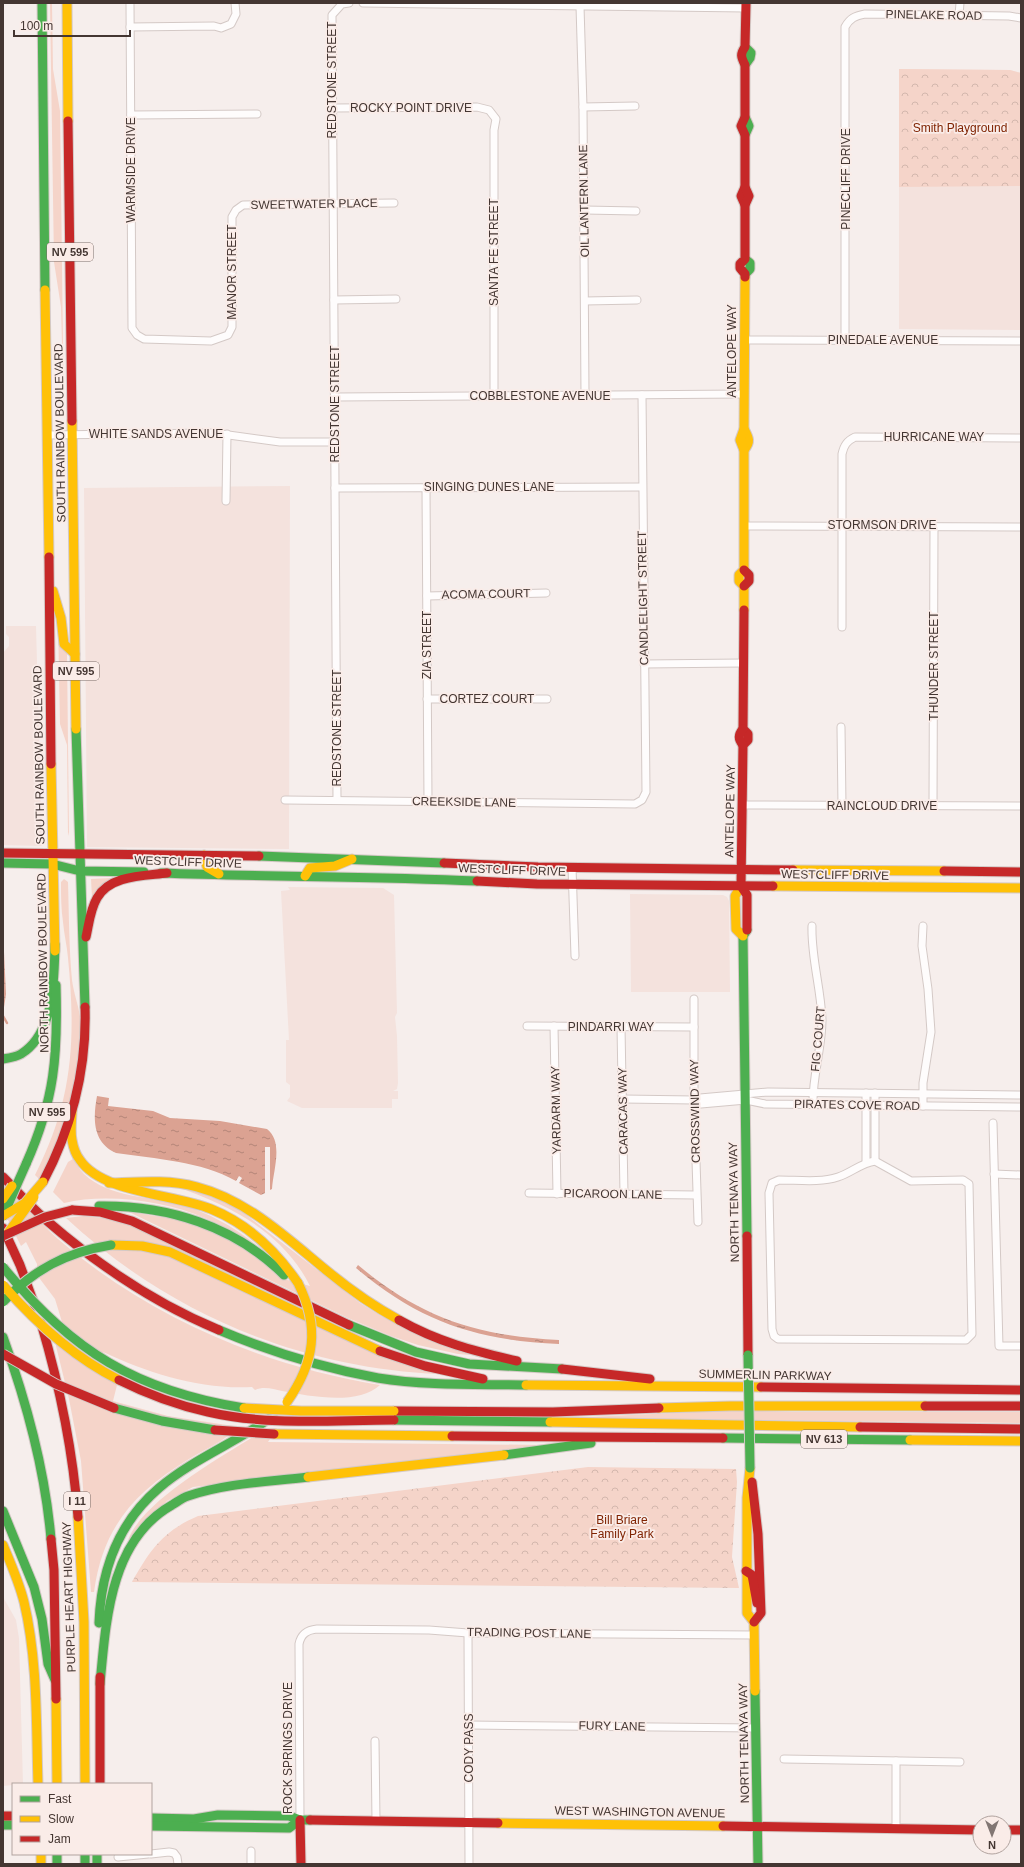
<svg xmlns="http://www.w3.org/2000/svg" width="1024" height="1867" font-family="Arial,sans-serif">
  <style>
    .built { fill: #f4e2dd }
    .green { fill: #f5d4c9 }
    .forest { fill: url(#forest-crowns) }
    .water { fill: url(#water-ripples) }
    .lines { fill: none; stroke-linecap: round; stroke-linejoin: round }
    .stream { stroke: #dba292; stroke-width: 2.5 }
    .street-casing { stroke: #d4c9c6; stroke-width: 9 }
    .fast-casing { stroke: #d4c9c6; stroke-width: 11 }
    .slow-casing { stroke: #d4c9c6; stroke-width: 11 }
    .jam-casing { stroke: #d4c9c6; stroke-width: 11 }
    .street { stroke: #fefcfc; stroke-width: 7 }
    .fast { stroke: #4caf50; stroke-width: 9 }
    .slow { stroke: #ffc107; stroke-width: 9 }
    .jam { stroke: #c62828; stroke-width: 9 }
    .fast-bridge-casing { stroke: #d4c9c6; stroke-width: 11; stroke-linecap: butt }
    .slow-bridge-casing { stroke: #d4c9c6; stroke-width: 11; stroke-linecap: butt }
    .jam-bridge-casing { stroke: #d4c9c6; stroke-width: 11; stroke-linecap: butt }
    .fast-bridge { stroke: #4caf50; stroke-width: 9 }
    .slow-bridge { stroke: #ffc107; stroke-width: 9 }
    .jam-bridge { stroke: #c62828; stroke-width: 9 }
    .labels { text-anchor: middle; dominant-baseline: central; stroke-width: 3.5; stroke-linejoin: round; paint-order: stroke }
    .shield { fill: #faece8; stroke: #7b6d69; stroke-width: 1 }
    .shield-label { font-size: 11px; font-weight: bold; fill: #443632 }
    .street-label { font-size: 12px; fill: #443632; stroke: #faece8 }
    .park-label { font-size: 12px; fill: #802403; stroke: #faece8 }
  </style>
  <defs>
    <pattern id="forest-crowns" width="20" height="18" patternUnits="userSpaceOnUse"><rect width="20" height="18" fill="#f5d4c9"/><path d="M2 6a3 3 0 1 1 6 0M12 15a3 3 0 1 1 6 0" fill="none" stroke="#d3b7ad"/></pattern>
    <pattern id="water-ripples" width="26" height="14" patternUnits="userSpaceOnUse"><rect width="26" height="14" fill="#dba292"/><path d="M2 4q2-2 4 0t4 0M15 11q2-2 4 0t4 0" fill="none" stroke="#b38578"/></pattern>
  </defs>
  <rect width="100%" height="100%" fill="#f6eeec"/>
  <g class="built">
    <polygon points="899,69 1010,70 1021,73 1021,330 899,329"/>
    <polygon points="290,486 289,849 87,847 84,488"/>
    <polygon points="6,626 36,626 42,846 3,845 3,653 9,646 9,637 6,634"/>
    <polygon points="288,887 383,888 394,895 397,1013 395,1017 397,1036 398,1083 397,1089 393,1091 398,1091 398,1099 392,1099 392,1108 302,1108 287,1101 290,1097 290,1085 286,1082 286,1040 289,1040 281,891 290,890"/>
    <polygon points="630,894 723,895 727,897 729,901 730,992 631,992"/>
    <polygon points="3,1597 16,1620 19,1638 23,1784 3,1786"/>
  </g>
  <g class="green">
    <polygon points="50,3 52,3 53,69 60,111 64,419 61,307 54,262"/>
    <polygon points="58,622 67,654 69,832 68,836 67,745 60,724"/>
    <polygon points="111,878 111,879 92,898 91,879"/>
    <path d="M64,879L68,882C69,915 69,948 72,980C74,996 81,1011 81,1028C81,1080 64,1133 39,1179L35,1175C73,1100 76,1040 68,958C67,946 64,934 63,922C61,909 61,895 61,882Z"/>
    <path d="M73,1159C77,1164 80,1170 84,1174C109,1198 150,1196 182,1205C209,1213 232,1226 254,1243C238,1234 222,1225 205,1218C165,1201 107,1193 64,1203L53,1192L68,1162Z"/>
    <path d="M3,1183C21,1201 39,1222 58,1239C148,1317 264,1366 380,1385C358,1406 309,1396 282,1391C273,1389 264,1386 255,1390L252,1387C201,1390 148,1373 103,1352L117,1385L113,1401L168,1416L240,1427C223,1441 208,1448 189,1459C135,1492 103,1526 94,1592H91L81,1461L69,1399L56,1346L62,1322L55,1299L37,1275V1264L26,1242L21,1246L3,1210Z"/>
    <path d="M177,1187L196,1191L236,1207L360,1303L381,1316L470,1355L458,1354L418,1345L391,1336L348,1318L129,1212L175,1219L207,1230L237,1244L260,1260L280,1278L310,1286C283,1232 231,1206 177,1187Z"/>
    <path d="M84,1216L119,1220L439,1374C299,1368 168,1313 66,1218Z"/>
    <polygon points="737,1410 792,1412 1021,1412 1021,1423 568,1418"/>
    <path d="M267,1428H277L268,1442L544,1445L193,1487L167,1501L128,1540C144,1498 229,1453 267,1428Z"/>
  </g>
  <g class="forest">
    <polygon points="899,69 1010,70 1021,73 1021,186 899,187"/>
    <path d="M588,1467L736,1469L737,1482L732,1557L739,1588L132,1582C150,1550 163,1531 198,1516Z"/>
  </g>
  <g class="water">
    <polygon points="3,931 6,994 3,1014"/>
    <path d="M97,1096L109,1098L108,1106L153,1111L170,1118L220,1121L267,1129C284,1142 273,1171 272,1189L270,1190V1147H265V1193L261,1195L239,1183L242,1178L239,1176L236,1181C201,1161 155,1159 116,1153C92,1142 93,1118 97,1096Z"/>
    <path d="M358,1265C421,1318 477,1336 559,1340V1344C476,1340 420,1322 356,1268Z"/>
  </g>
  <g class="lines">
    <polyline class="stream" points="3,1016 7,1023"/>
    <defs>
      <g id="street">
        <polyline points="130,3 132,328 137,335 144,339 211,341 228,335 232,327 232,217 236,210 243,205 394,203"/>
        <polyline points="363,3 746,8"/>
        <polyline points="580,6 583,107 585,395"/>
        <polyline points="959,15 960,3"/>
        <polyline points="130,27 214,26 221,28 231,24 236,14 235,3"/>
        <polyline points="583,107 635,106"/>
        <polyline points="332,108 477,107 489,110 496,119 494,130 494,396"/>
        <polyline points="131,115 257,114"/>
        <polyline points="585,210 636,211"/>
        <polyline points="334,300 396,299"/>
        <polyline points="585,301 637,300"/>
        <path d="M845,339V27C850,18 855,16 865,14L1009,16L1021,18"/>
        <polyline points="745,340 1021,341"/>
        <polyline points="336,397 744,394"/>
        <polyline points="47,435 214,433 280,442 335,442"/>
        <polyline points="335,488 642,487"/>
        <polyline points="426,488 428,802"/>
        <polyline points="226,501 227,434"/>
        <polyline points="744,526 1021,527"/>
        <polyline points="427,596 546,593"/>
        <path d="M842,627V454C844,445 847,441 855,437L1021,438"/>
        <polyline points="644,664 743,663"/>
        <polyline points="427,699 547,699"/>
        <polyline points="841,727 842,806"/>
        <polyline points="285,800 635,804 642,800 646,792 642,395"/>
        <polyline points="337,800 332,15 342,4 349,3"/>
        <polyline points="743,805 1021,806"/>
        <polyline points="933,806 934,526"/>
        <polyline points="572,867 575,956"/>
        <path d="M812,926C811,958 821,988 822,1020C822,1049 812,1077 813,1105"/>
        <polyline points="923,926 922,946 928,989 931,1032 923,1083 923,1106"/>
        <polyline points="694,999 694,1100 698,1222"/>
        <polyline points="527,1026 694,1027"/>
        <polyline points="554,1026 557,1194"/>
        <polyline points="621,1027 624,1194"/>
        <polyline points="623,1099 694,1100 700,1098 768,1092 1021,1095"/>
        <polyline points="694,1100 701,1104 746,1100 765,1104 1021,1107"/>
        <polyline points="993,1123 999,1346 1021,1346"/>
        <path d="M875,1161L911,1181L963,1180L969,1184L972,1334L966,1340L778,1339L774,1336L772,1329L769,1193L772,1183L779,1180C798,1180 820,1183 838,1177C851,1173 861,1163 875,1161Z"/>
        <polyline points="875,1161 875,1093"/>
        <polyline points="866,1162 866,1093"/>
        <polyline points="994,1174 1021,1175"/>
        <polyline points="529,1193 696,1195"/>
        <polyline points="468,1633 469,1864"/>
        <polyline points="469,1725 756,1728"/>
        <polyline points="375,1741 376,1821"/>
        <polyline points="784,1759 960,1762"/>
        <path d="M300,1820L299,1644C301,1634 307,1630 317,1629L429,1630L468,1633L754,1635"/>
        <polyline points="896,1829 896,1761"/>
        <polyline points="251,1851 251,1864"/>
        <polyline points="151,1854 169,1852 174,1853 177,1857 178,1864"/>
        <polyline points="118,1857 148,1854"/>
      </g>
      <g id="fast">
        <polyline points="42,3 45,290"/>
        <polyline points="745,47 751,53 750,58 745,65"/>
        <polyline points="745,117 749,126 745,135"/>
        <polyline points="745,259 750,263 750,269 745,274"/>
        <polyline points="76,729 85,1007"/>
        <polyline points="259,856 444,863"/>
        <polyline points="3,863 52,864 80,871 144,872"/>
        <path d="M161,873C266,877 372,876 477,881"/>
        <path d="M3,1059C9,1058 16,1057 21,1054C55,1033 54,979 55,944"/>
        <path d="M26,1164C55,1099 58,1055 56,985"/>
        <path d="M99,1206C167,1205 235,1226 284,1275"/>
        <polyline points="747,1236 743,936 747,930"/>
        <polyline points="349,1325 416,1352 469,1364 562,1369"/>
        <path d="M219,1330C271,1352 323,1368 378,1378C427,1386 477,1384 526,1385"/>
        <path d="M3,1337C27,1403 45,1469 51,1539"/>
        <polyline points="114,1408 162,1421 215,1430"/>
        <polyline points="394,1420 550,1422"/>
        <polyline points="723,1438 910,1440"/>
        <polyline points="504,1455 591,1443"/>
        <polyline points="3,1511 34,1587 42,1619 48,1664 55,1680"/>
        <path d="M99,1623C101,1571 118,1523 159,1488C193,1459 237,1442 273,1416"/>
        <path d="M100,1684C106,1620 110,1540 172,1505C177,1502 182,1498 188,1496C226,1483 268,1482 308,1477"/>
        <polyline points="755,1691 758,1864"/>
        <polyline points="151,1818 194,1819 218,1815 289,1816 300,1820 310,1820"/>
        <polyline points="3,1825 13,1825"/>
        <polyline points="151,1826 289,1828 300,1820"/>
        <polyline points="57,1854 57,1864"/>
        <polyline points="85,1854 85,1864"/>
        <polyline points="97,1854 97,1864"/>
      </g>
      <g id="slow">
        <polyline points="67,3 68,121"/>
        <polyline points="45,290 49,557"/>
        <polyline points="72,421 76,729"/>
        <path d="M744,429C749,438 751,442 744,450"/>
        <polyline points="53,591 61,618 64,644 75,654"/>
        <polyline points="744,610 744,586 739,581 739,575 744,570 744,450 740,440 744,429 745,277"/>
        <polyline points="51,764 55,951"/>
        <polyline points="204,855 207,867 219,874"/>
        <polyline points="793,870 944,871"/>
        <polyline points="305,876 310,868 335,866 352,859"/>
        <polyline points="741,886 735,896 736,929 743,936"/>
        <polyline points="773,886 1021,888"/>
        <path d="M72,1110C72,1119 70,1131 72,1140C73,1146 76,1155 80,1160C102,1193 175,1194 211,1209C248,1224 276,1251 298,1283"/>
        <path d="M109,1183C138,1182 168,1179 197,1187C247,1200 287,1238 326,1270C349,1289 373,1306 399,1320"/>
        <polyline points="111,1245 142,1246 170,1252 380,1351"/>
        <polyline points="526,1385 761,1387"/>
        <polyline points="659,1408 731,1406 925,1406"/>
        <polyline points="550,1422 860,1427"/>
        <polyline points="274,1434 452,1436"/>
        <polyline points="910,1440 1021,1441"/>
        <polyline points="750,1468 747,1498 747,1613 754,1622 755,1691"/>
        <polyline points="308,1477 504,1455"/>
        <polyline points="78,1517 84,1622 85,1784"/>
        <path d="M3,1545C11,1564 19,1582 24,1602C38,1661 36,1724 38,1784"/>
        <polyline points="56,1699 57,1784"/>
        <polyline points="498,1823 723,1826"/>
        <polyline points="41,1854 41,1864"/>
      </g>
      <g id="jam">
        <polyline points="68,121 72,421"/>
        <polyline points="745,187 741,196 745,205"/>
        <path d="M745,277V274L740,268V264L745,259V205L749,196L745,187V135L741,126L745,117V65C741,57 740,54 745,47L746,3"/>
        <polyline points="49,557 51,764"/>
        <polyline points="744,570 749,575 749,581 744,586"/>
        <polyline points="744,610 743,729 748,734 748,740 743,745 741,886 747,895 747,930"/>
        <path d="M743,729C738,735 738,739 743,745"/>
        <polyline points="3,853 259,856"/>
        <polyline points="444,863 538,867 793,870"/>
        <polyline points="944,871 1021,872"/>
        <polyline points="477,881 537,884 773,886"/>
        <path d="M86,937C89,924 90,910 97,898C110,875 143,876 167,873"/>
        <path d="M3,1177C17,1191 31,1207 46,1220C98,1265 156,1304 219,1330"/>
        <path d="M43,1182C72,1127 87,1069 85,1007"/>
        <polyline points="72,1210 100,1212 132,1221 349,1325"/>
        <polyline points="3,1228 20,1265 35,1306"/>
        <polyline points="747,1236 748,1355"/>
        <path d="M399,1320C438,1342 474,1351 517,1361"/>
        <path d="M41,1323C60,1387 73,1451 78,1517"/>
        <polyline points="380,1351 425,1366 483,1379"/>
        <polyline points="562,1369 650,1379"/>
        <polyline points="761,1387 1021,1390"/>
        <polyline points="925,1406 1021,1406"/>
        <polyline points="394,1411 553,1412 659,1408"/>
        <polyline points="860,1427 1021,1429"/>
        <polyline points="452,1436 723,1438"/>
        <polyline points="752,1482 758,1534 761,1613 754,1622"/>
        <polyline points="51,1539 54,1570 56,1699"/>
        <polyline points="746,1571 752,1575 757,1603"/>
        <polyline points="100,1677 100,1784"/>
        <polyline points="3,1816 13,1816"/>
        <polyline points="300,1820 301,1864"/>
        <polyline points="310,1820 498,1823"/>
        <polyline points="723,1826 980,1830"/>
        <polyline points="1004,1830 1021,1830"/>
      </g>
    </defs>
    <use href="#street" class="street-casing"/>
    <use href="#fast" class="fast-casing"/>
    <use href="#slow" class="slow-casing"/>
    <use href="#jam" class="jam-casing"/>
    <use href="#street" class="street"/>
    <use href="#fast" class="fast"/>
    <use href="#slow" class="slow"/>
    <use href="#jam" class="jam"/>
    <defs>
      <g id="fast-bridge">
        <polyline points="3,1216 26,1164"/>
        <path d="M3,1267C71,1351 137,1391 244,1408"/>
        <path d="M3,1302C33,1270 67,1252 111,1245"/>
        <polyline points="748,1355 750,1468"/>
      </g>
      <g id="slow-bridge">
        <polyline points="3,1199 12,1186"/>
        <polyline points="3,1216 25,1203 43,1182"/>
        <polyline points="8,1233 34,1197"/>
        <path d="M3,1285C36,1323 73,1357 119,1380"/>
        <path d="M287,1402C315,1362 320,1327 298,1283"/>
        <polyline points="244,1408 301,1411 394,1411"/>
      </g>
      <g id="jam-bridge">
        <polyline points="3,1236 45,1217 72,1210"/>
        <polyline points="3,1354 56,1384 114,1408"/>
        <path d="M119,1380C147,1394 176,1405 208,1412C268,1426 332,1420 394,1420"/>
        <polyline points="215,1430 274,1434"/>
      </g>
    </defs>
    <use href="#fast-bridge" class="fast-bridge-casing"/>
    <use href="#slow-bridge" class="slow-bridge-casing"/>
    <use href="#jam-bridge" class="jam-bridge-casing"/>
    <use href="#fast-bridge" class="fast-bridge"/>
    <use href="#slow-bridge" class="slow-bridge"/>
    <use href="#jam-bridge" class="jam-bridge"/>
  </g>
  <g class="labels">
    <g class="shield">
      <rect x="47" y="243" width="46" height="18" rx="3"/>
      <rect x="53" y="662" width="46" height="18" rx="3"/>
      <rect x="24" y="1103" width="46" height="18" rx="3"/>
      <rect x="801" y="1430" width="46" height="18" rx="3"/>
      <rect x="64" y="1492" width="26" height="18" rx="3"/>
    </g>
    <g class="shield-label">
      <text x="70" y="252">NV 595</text>
      <text x="76" y="671">NV 595</text>
      <text x="47" y="1112">NV 595</text>
      <text x="824" y="1439">NV 613</text>
      <text x="77" y="1501">I 11</text>
    </g>
    <g class="street-label">
      <text transform="translate(934 15) rotate(1)">PINELAKE ROAD</text>
      <text transform="translate(332 80) rotate(-90)">REDSTONE STREET</text>
      <text x="411" y="108">ROCKY POINT DRIVE</text>
      <text transform="translate(131 170) rotate(-90)">WARMSIDE DRIVE</text>
      <text transform="translate(846 179) rotate(-90)">PINECLIFF DRIVE</text>
      <text transform="translate(584 201) rotate(-91)">OIL LANTERN LANE</text>
      <text transform="translate(314 204) rotate(-1)">SWEETWATER PLACE</text>
      <text transform="translate(494 252) rotate(-90)">SANTA FE STREET</text>
      <text transform="translate(232 272) rotate(-90)">MANOR STREET</text>
      <text x="883" y="340">PINEDALE AVENUE</text>
      <text transform="translate(732 351) rotate(-90)">ANTELOPE WAY</text>
      <text x="540" y="396">COBBLESTONE AVENUE</text>
      <text transform="translate(335 404) rotate(-90)">REDSTONE STREET</text>
      <text transform="translate(60 433) rotate(-91)">SOUTH RAINBOW BOULEVARD</text>
      <text x="156" y="434">WHITE SANDS AVENUE</text>
      <text x="934" y="437">HURRICANE WAY</text>
      <text x="489" y="487">SINGING DUNES LANE</text>
      <text x="882" y="525">STORMSON DRIVE</text>
      <text transform="translate(486 594) rotate(-1)">ACOMA COURT</text>
      <text transform="translate(643 598) rotate(-91)">CANDLELIGHT STREET</text>
      <text transform="translate(427 645) rotate(-90)">ZIA STREET</text>
      <text transform="translate(934 666) rotate(-90)">THUNDER STREET</text>
      <text x="487" y="699">CORTEZ COURT</text>
      <text transform="translate(337 728) rotate(-90)">REDSTONE STREET</text>
      <text transform="translate(39 755) rotate(-91)">SOUTH RAINBOW BOULEVARD</text>
      <text transform="translate(464 802) rotate(1)">CREEKSIDE LANE</text>
      <text x="882" y="806">RAINCLOUD DRIVE</text>
      <text transform="translate(730 811) rotate(-89)">ANTELOPE WAY</text>
      <text transform="translate(188 862) rotate(2)">WESTCLIFF DRIVE</text>
      <text transform="translate(512 870) rotate(2)">WESTCLIFF DRIVE</text>
      <text transform="translate(835 875) rotate(1)">WESTCLIFF DRIVE</text>
      <text transform="translate(43 963) rotate(-91)">NORTH RAINBOW BOULEVARD</text>
      <text x="611" y="1027">PINDARRI WAY</text>
      <text transform="translate(818 1039) rotate(-85)">FIG COURT</text>
      <text transform="translate(857 1105) rotate(1)">PIRATES COVE ROAD</text>
      <text transform="translate(556 1110) rotate(-91)">YARDARM WAY</text>
      <text transform="translate(623 1111) rotate(-91)">CARACAS WAY</text>
      <text transform="translate(695 1111) rotate(-91)">CROSSWIND WAY</text>
      <text transform="translate(613 1194) rotate(1)">PICAROON LANE</text>
      <text transform="translate(734 1202) rotate(-91)">NORTH TENAYA WAY</text>
      <text transform="translate(765 1375) rotate(1)">SUMMERLIN PARKWAY</text>
      <text transform="translate(69 1597) rotate(-92)">PURPLE HEART HIGHWAY</text>
      <text transform="translate(529 1633) rotate(1)">TRADING POST LANE</text>
      <text transform="translate(612 1726) rotate(1)">FURY LANE</text>
      <text transform="translate(744 1743) rotate(-91)">NORTH TENAYA WAY</text>
      <text transform="translate(288 1748) rotate(-90)">ROCK SPRINGS DRIVE</text>
      <text transform="translate(469 1748) rotate(-90)">CODY PASS</text>
      <text transform="translate(640 1812) rotate(1)">WEST WASHINGTON AVENUE</text>
    </g>
    <g class="park-label">
      <text x="960" y="128">Smith Playground</text>
      <text x="622" y="1520">Bill Briare<tspan x="622" dy="14">Family Park</tspan></text>
    </g>
  </g>
  <rect width="1024" height="1867" fill="none" stroke="#443632" stroke-width="8"/>
  <rect x="12" y="1783" width="140" height="72" fill="#faece8" stroke="#b1a39f"/>
  <rect x="20" y="1796" width="20" height="6" fill="#4caf50" stroke="#b1a39f"/>
  <text x="48" y="1803" font-size="12" fill="#443632">Fast</text>
  <rect x="20" y="1816" width="20" height="6" fill="#ffc107" stroke="#b1a39f"/>
  <text x="48" y="1823" font-size="12" fill="#443632">Slow</text>
  <rect x="20" y="1836" width="20" height="6" fill="#c62828" stroke="#b1a39f"/>
  <text x="48" y="1843" font-size="12" fill="#443632">Jam</text>
  <g transform="translate(992 1835) rotate(180)"><circle r="19" fill="#faece8" stroke="#b1a39f"/>
  <path d="M0-3L7 15L0 10L-7 15Z" fill="#827673"/>
  <text y="-6" font-size="11" font-weight="bold" text-anchor="middle" fill="#443632">N</text>
  </g>
  <path d="M14 30v6h116v-6" fill="none" stroke="#443632" stroke-width="2"/>
  <text x="20" y="30" font-size="12" fill="#443632" stroke="#faece8" stroke-width="3" paint-order="stroke">100 m</text>
</svg>
